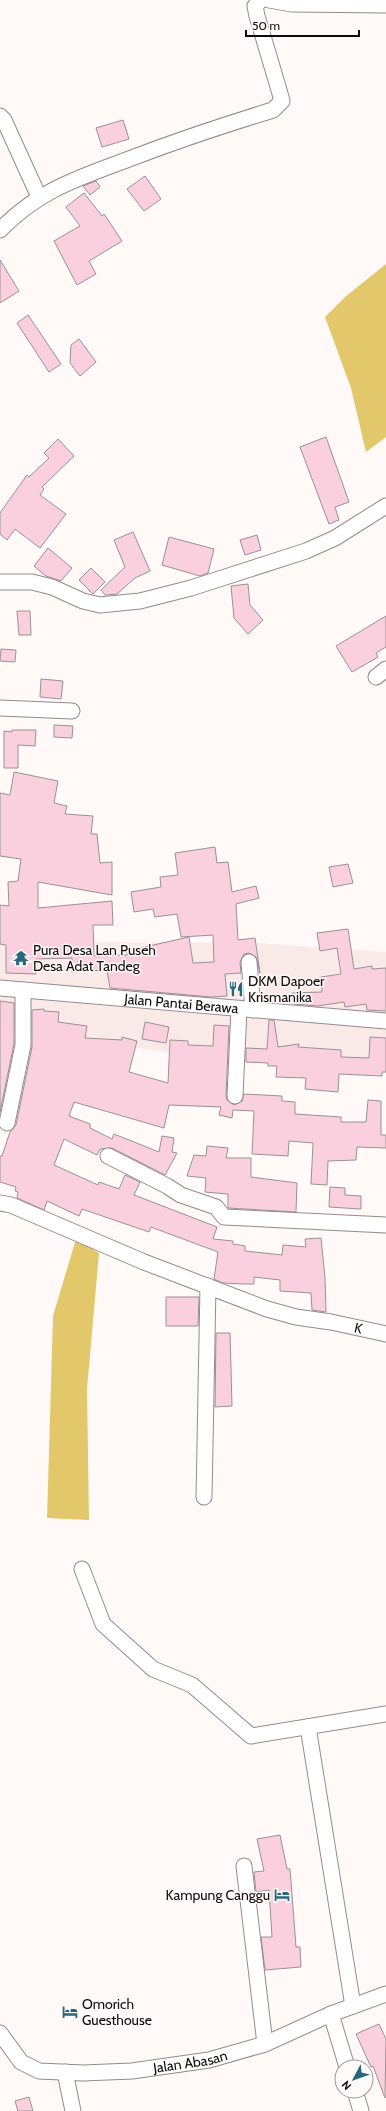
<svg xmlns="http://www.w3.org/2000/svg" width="386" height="2111" font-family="Cabin,sans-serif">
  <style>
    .built { fill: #f9eae8 }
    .green { fill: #e2c86b }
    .building { fill: #fad0de; stroke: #9a9194 }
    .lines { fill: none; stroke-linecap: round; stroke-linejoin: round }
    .minor-casing { stroke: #948b89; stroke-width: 17 }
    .minor { stroke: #fff; stroke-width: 15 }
    .labels { text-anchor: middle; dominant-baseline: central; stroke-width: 3; stroke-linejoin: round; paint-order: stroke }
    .poi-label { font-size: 14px; fill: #0e0b0a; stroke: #fff9f8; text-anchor: start }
    .street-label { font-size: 14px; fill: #0e0b0a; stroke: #fff9f8 }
  </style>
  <rect width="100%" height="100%" fill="#fff9f8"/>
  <polygon class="built" points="0,931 95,942 257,943 386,952 386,1068 241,1061 0,1031"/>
  <g class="green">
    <polygon points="386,264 386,437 366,452 351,388 325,317 345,297"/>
    <polygon points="76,1239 99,1253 87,1389 89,1520 47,1518 53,1316"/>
  </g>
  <g class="building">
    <polygon points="123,120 129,139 102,147 96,128"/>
    <polygon points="145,176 161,199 144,211 127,189"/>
    <polygon points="96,181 100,187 90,195 83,186"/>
    <polygon points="84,193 102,216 104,214 122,241 89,261 96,274 77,285 54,241 80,226 66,207"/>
    <polygon points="0,260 19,291 0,303"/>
    <polygon points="28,315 61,364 49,372 17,323"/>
    <polygon points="79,339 96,362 80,376 70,363 71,345"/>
    <polygon points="326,437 349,502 335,507 339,520 329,524 300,447"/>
    <polygon points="58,439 74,456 42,487 44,489 40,495 66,514 40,548 15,529 7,540 0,534 0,513 27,475 29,477 49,458 44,453"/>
    <polygon points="133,532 150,571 135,578 117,594 105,595 101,590 125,567 114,540"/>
    <polygon points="257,535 261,550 245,555 240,540"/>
    <polygon points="169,537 214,549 208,573 200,576 162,565"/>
    <polygon points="48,548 72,568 61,581 46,576 34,566"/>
    <polygon points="91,568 105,582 93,594 79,580"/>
    <polygon points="248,584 250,605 263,620 248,634 234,618 231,586"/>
    <polygon points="17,611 30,611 31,635 19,635"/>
    <polygon points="386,616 386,647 376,653 378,657 352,672 336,646"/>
    <polygon points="1,649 16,650 15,662 0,661"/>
    <polygon points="41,679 63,681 61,699 40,697"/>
    <polygon points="54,725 73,726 72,738 54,737"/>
    <polygon points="12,730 36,730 35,746 18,745 18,768 4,768 4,731 12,732"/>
    <polygon points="14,772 58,781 54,803 67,806 65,814 93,816 91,834 97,834 100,863 112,862 112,895 38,882 38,908 112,901 113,925 93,925 94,956 127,955 127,951 189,937 193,963 214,962 213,935 181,937 177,914 155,917 153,909 134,912 131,892 161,887 160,877 178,875 175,853 215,847 217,863 228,862 232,892 256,886 259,898 236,904 238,940 255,938 260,973 256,957 249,953 244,954 240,962 241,973 225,974 227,996 211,997 110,988 107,970 72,972 72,958 36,959 36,974 6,973 6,945 0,944 0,905 9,906 8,882 18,881 21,859 0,856 0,793 10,795"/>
    <polygon points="348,864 353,883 333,887 329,867"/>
    <polygon points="348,929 354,969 372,966 372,969 386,968 386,1011 367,1010 366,1004 345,1007 344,1002 318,1006 294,1004 292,993 322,992 321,977 341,974 337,948 320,951 317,933"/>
    <polygon points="0,1001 14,1003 14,1044 0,1112"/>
    <polygon points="44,1009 44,1011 59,1012 58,1022 87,1026 85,1038 122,1040 122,1037 137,1041 129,1072 168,1083 170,1040 188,1041 188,1045 213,1046 214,1025 229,1026 226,1096 227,1100 234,1105 242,1101 244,1094 282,1096 282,1101 295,1102 295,1114 341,1117 341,1122 366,1122 368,1100 381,1101 381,1135 386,1135 386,1148 357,1147 356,1160 328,1161 327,1185 311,1184 313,1143 289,1141 288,1156 252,1154 254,1111 233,1110 232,1118 219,1115 221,1107 169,1105 164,1128 74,1102 69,1116 90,1124 90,1128 112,1139 114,1134 159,1152 162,1136 174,1138 172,1152 177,1153 165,1175 112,1148 100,1149 97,1155 64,1139 54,1165 98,1185 99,1182 119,1189 125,1175 140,1182 134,1195 217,1227 213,1239 233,1241 233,1244 245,1246 245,1251 282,1255 283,1245 306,1247 305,1239 321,1238 325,1278 326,1312 312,1310 311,1293 280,1291 280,1280 254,1277 254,1284 243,1284 223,1283 214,1279 218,1252 151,1227 149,1232 82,1209 79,1216 47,1201 44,1210 17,1198 18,1192 15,1191 16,1187 0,1182 0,1156 2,1156 10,1132 16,1125 32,1047 32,1010"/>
    <polygon points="269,1020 274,1020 278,1047 299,1044 298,1047 341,1050 341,1057 369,1058 370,1037 386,1038 386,1072 382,1072 382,1076 339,1074 338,1092 305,1089 306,1078 276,1077 277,1066 268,1066 268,1063 246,1062 246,1048 267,1049"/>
    <polygon points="145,1022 169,1027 166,1043 142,1039"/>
    <polygon points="207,1146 228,1148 226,1158 251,1158 251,1177 297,1183 296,1212 228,1208 228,1194 205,1192 206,1178 187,1176 194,1155 206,1156"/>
    <polygon points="330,1187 345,1188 345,1195 361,1196 361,1209 329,1207"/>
    <polygon points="166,1297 199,1297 198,1326 166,1326"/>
    <polygon points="216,1333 230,1333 232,1406 215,1407"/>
    <polygon points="280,1835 287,1869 290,1869 296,1947 300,1947 301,1967 265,1970 261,1937 272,1937 269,1890 256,1892 254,1872 264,1871 257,1839"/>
    <polygon points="379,2024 386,2039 385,2098 373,2066 371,2067 356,2034"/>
    <polygon points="29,2097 33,2111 18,2111 15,2101"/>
  </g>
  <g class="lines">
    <defs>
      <g id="minor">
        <polyline points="269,0 292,4 386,5"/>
        <polyline points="0,116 4,120 39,197"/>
        <path d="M0,230C39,190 78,178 129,159C176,141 224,125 273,110L282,101L279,90L257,16L255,6L261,0"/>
        <polyline points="0,582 32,582 52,587 83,601 100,605 140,601 191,588 306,551 335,538 386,506"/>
        <polyline points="376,677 386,669"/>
        <polyline points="0,708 72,711"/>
        <polyline points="249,962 253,1010"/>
        <path id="s1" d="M0,988L386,1021"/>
        <polyline points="235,1096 239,1009"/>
        <polyline points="7,1123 23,1045 23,990"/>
        <polyline points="108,1156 167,1186 181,1195 216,1207 224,1217 386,1225"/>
        <path id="s2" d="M0,1203L11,1205L144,1262L267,1309L296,1317L331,1322L386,1334"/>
        <polyline points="204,1497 208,1286"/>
        <polyline points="82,1569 103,1624 153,1669 192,1685 251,1736 386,1714"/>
        <polyline points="308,1727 353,2006"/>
        <polyline points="244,1866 265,2044"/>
        <polyline points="331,2014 347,2067"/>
        <path id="s3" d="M0,2033L21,2062L39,2071L83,2073L132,2071L209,2060L265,2044L331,2014L386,1994"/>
        <polyline points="65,2072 73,2111"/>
        <polyline points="355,2091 361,2111"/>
      </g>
    </defs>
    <use href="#minor" class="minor-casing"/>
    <use href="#minor" class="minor"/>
  </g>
  <defs>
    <symbol id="temple-bare" viewBox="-9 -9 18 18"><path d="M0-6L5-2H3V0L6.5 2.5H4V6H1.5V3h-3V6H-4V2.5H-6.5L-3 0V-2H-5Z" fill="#27667c" stroke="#fff9f8" stroke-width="2.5" paint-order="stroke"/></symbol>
    <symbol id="restaurant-bare" viewBox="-9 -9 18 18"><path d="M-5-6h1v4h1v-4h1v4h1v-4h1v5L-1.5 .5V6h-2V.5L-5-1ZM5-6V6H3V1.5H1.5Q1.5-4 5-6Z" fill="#27667c" stroke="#fff9f8" stroke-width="2.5" paint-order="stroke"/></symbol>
    <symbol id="hotel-bare" viewBox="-9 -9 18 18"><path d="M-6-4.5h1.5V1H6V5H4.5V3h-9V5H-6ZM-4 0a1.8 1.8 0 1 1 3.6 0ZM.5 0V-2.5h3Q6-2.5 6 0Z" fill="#27667c" stroke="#fff9f8" stroke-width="2.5" paint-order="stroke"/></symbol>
  </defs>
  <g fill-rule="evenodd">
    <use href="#temple-bare" x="10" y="947" width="22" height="22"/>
    <use href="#restaurant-bare" x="225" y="978" width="22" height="22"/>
    <use href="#hotel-bare" x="271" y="1884" width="22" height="22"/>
    <use href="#hotel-bare" x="59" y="2001" width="22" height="22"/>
  </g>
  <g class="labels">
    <g class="poi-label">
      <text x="33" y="950">Pura Desa Lan Puseh<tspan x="33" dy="16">Desa Adat Tandeg</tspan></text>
      <text x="248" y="981">DKM Dapoer<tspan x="248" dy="16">Krismanika</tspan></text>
      <text x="270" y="1895" text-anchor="end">Kampung Canggu</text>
      <text x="82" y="2004">Omorich<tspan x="82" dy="16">Guesthouse</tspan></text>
    </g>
    <g class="street-label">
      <text stroke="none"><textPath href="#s1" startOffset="182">Jalan Pantai Berawa</textPath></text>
      <text stroke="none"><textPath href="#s2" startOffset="381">K</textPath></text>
      <text stroke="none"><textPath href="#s3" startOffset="208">Jalan Abasan</textPath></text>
    </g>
  </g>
  <g transform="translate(354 2079) rotate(229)"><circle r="19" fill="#fff9f8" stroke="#9f9a99"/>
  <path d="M0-3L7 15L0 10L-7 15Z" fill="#27667c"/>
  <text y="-6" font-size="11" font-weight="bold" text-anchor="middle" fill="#0e0b0a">N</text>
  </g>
  <path d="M246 30v6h113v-6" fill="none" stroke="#0e0b0a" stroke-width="2"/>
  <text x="252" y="30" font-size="12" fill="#0e0b0a" stroke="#fff9f8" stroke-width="3" paint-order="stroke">50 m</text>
</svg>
